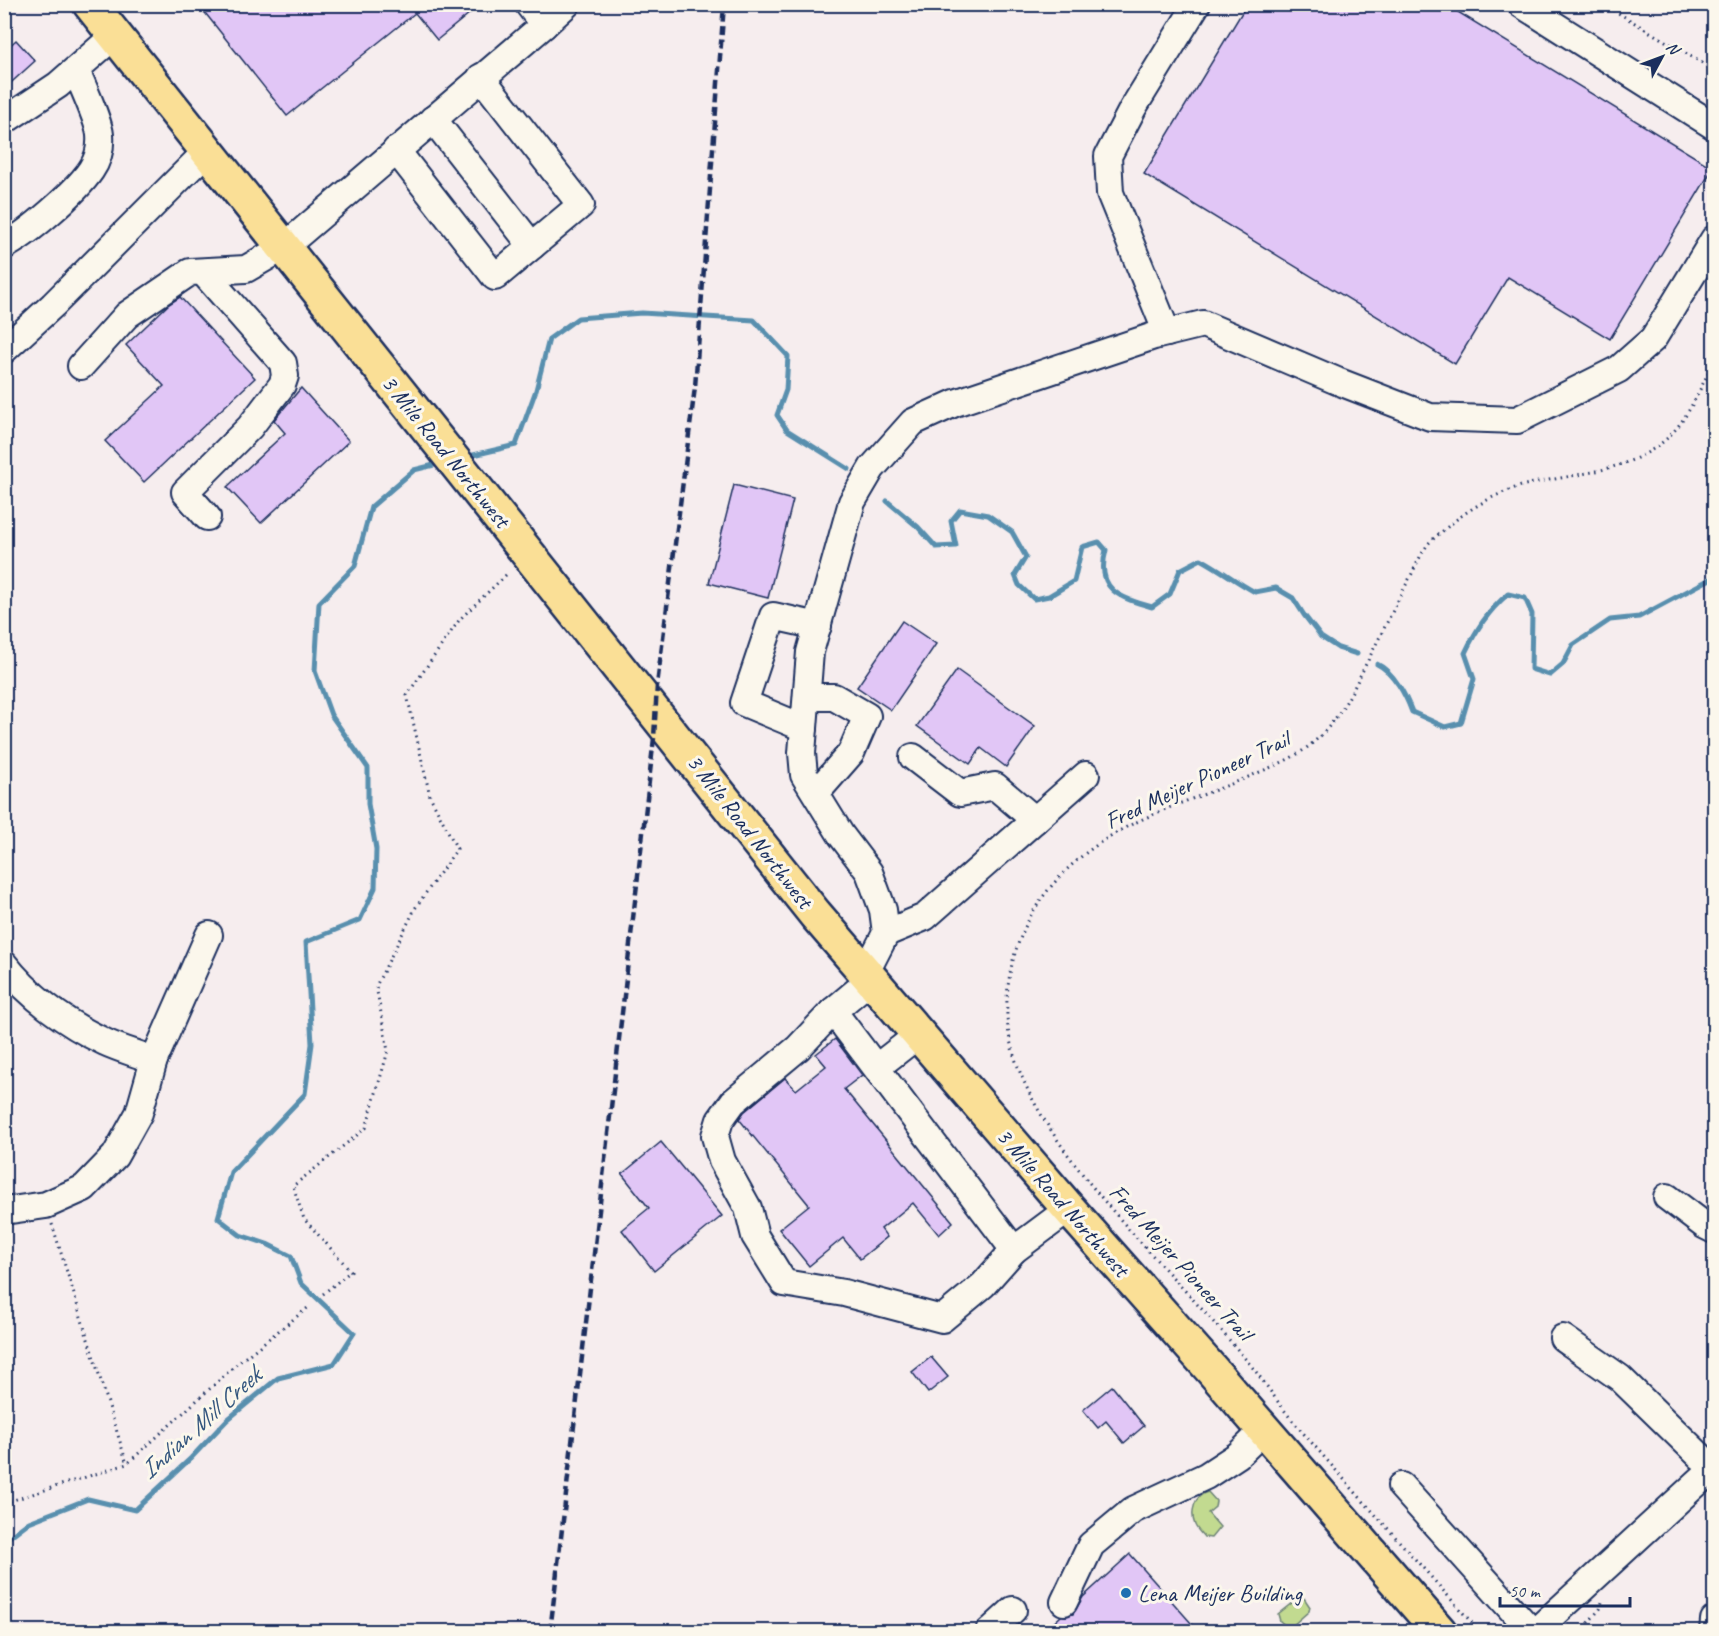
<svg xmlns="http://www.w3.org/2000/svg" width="1719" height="1636" font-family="Caveat,sans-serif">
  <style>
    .green { fill: #c2da90; stroke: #6e8477; stroke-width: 1.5 }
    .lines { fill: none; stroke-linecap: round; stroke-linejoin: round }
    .stream { stroke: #598fae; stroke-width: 5 }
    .building { fill: #e1c6f6; stroke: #1b2f5e; stroke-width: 1.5 }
    .minor-casing { stroke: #1b2f5e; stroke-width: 30 }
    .major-casing { stroke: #1b2f5e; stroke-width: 38 }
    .path { stroke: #1b2f5e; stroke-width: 3; stroke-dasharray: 1.5 4.5; stroke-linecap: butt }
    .minor { stroke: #fbf7ec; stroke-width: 26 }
    .major { stroke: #fadf96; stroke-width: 33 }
    .rail { stroke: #1b2f5e; stroke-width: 4.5; stroke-dasharray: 9 4.5; stroke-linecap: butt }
    .poi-dot { fill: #1f6fb2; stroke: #fbf7ec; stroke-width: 2 }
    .labels { text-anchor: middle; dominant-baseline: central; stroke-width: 6; stroke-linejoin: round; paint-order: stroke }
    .street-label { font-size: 24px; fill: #1b2f5e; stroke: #fbf7ec }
    .poi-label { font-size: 24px; fill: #1b2f5e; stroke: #fbf7ec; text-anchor: start }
    .water-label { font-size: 26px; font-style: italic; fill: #35577f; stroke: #fbf7ec }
  </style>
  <rect width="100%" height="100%" fill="#f6edee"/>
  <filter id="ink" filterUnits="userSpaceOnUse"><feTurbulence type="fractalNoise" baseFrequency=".0167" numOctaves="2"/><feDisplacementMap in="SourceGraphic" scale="12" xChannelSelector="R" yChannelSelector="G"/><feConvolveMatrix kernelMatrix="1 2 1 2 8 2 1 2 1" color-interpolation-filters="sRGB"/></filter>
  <g filter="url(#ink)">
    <g class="green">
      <path d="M1208,1492L1216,1501L1215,1507L1208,1513L1220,1527L1211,1538L1204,1537C1201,1533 1197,1530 1195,1525C1190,1513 1194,1495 1208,1492Z"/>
      <polygon points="1304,1598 1310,1607 1309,1611 1292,1626 1286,1626 1280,1621 1278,1614 1297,1599"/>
    </g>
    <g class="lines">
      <g class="stream">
        <polyline points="465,457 516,445 536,390 549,339 578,318 642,313 754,320 788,356 786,390 777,415 787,430 849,469"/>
        <path d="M887,501L918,527L936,547L956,546L951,521L960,510L988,515L1012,532L1026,557L1015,575L1019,585L1034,599L1049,596L1074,581L1082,547L1099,542L1106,550C1095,590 1120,598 1152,607L1170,594L1180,570L1201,559C1220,569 1236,582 1255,592L1276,588L1293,598L1304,615L1321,637L1338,648L1357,654"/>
        <path d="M1377,664C1394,672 1406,696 1412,712L1445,727L1461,723L1474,679L1465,653C1476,630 1488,611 1508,594L1525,598L1532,614L1531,669L1550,675L1563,664L1573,645L1610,620L1639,617L1714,577"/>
        <polyline points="4,1541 29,1522 88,1499 135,1510 191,1458 227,1420 278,1378 334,1364 354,1333 301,1283 291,1256 267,1244 240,1235 218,1218 231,1172 305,1094 312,1044 306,942 360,920 375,888 376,849 368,804 368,768 331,715 315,671 319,603 355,566 371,507 414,470 442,463"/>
      </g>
    </g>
    <g class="building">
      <polygon points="198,4 481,4 437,40 415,13 287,116"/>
      <polygon points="1247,4 1445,4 1713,168 1610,339 1508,277 1455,364 1144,174"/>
      <polygon points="16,40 35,61 4,89 4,51"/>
      <polygon points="180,297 255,378 144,482 105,441 164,386 126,345 169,304"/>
      <polygon points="301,388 349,441 261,523 227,487 285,433 274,420"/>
      <polygon points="734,485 793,500 768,598 709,583"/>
      <polygon points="902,621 936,644 891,710 857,687"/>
      <polygon points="957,670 1035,726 1006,767 981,748 970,764 917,726"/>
      <polygon points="835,1039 862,1075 844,1089 953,1222 939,1235 913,1203 881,1229 887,1237 860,1259 843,1238 809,1266 779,1229 809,1205 739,1119 744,1112 785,1078 796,1090 826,1066 816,1054"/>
      <polygon points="661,1142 722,1216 654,1271 622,1230 649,1208 622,1174"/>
      <polygon points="931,1357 948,1377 928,1393 912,1372"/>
      <polygon points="1112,1386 1144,1426 1124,1443 1106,1421 1098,1428 1083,1410"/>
      <polygon points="1130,1554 1199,1632 1044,1632 1061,1616 1073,1614 1083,1597"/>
    </g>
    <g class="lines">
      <defs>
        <g id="minor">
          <polyline points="1521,4 1714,126"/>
          <polyline points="544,25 567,4"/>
          <polyline points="433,119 532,246"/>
          <polyline points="4,121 58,85 115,35"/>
          <polyline points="396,150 495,277 581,205 481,77"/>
          <path d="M4,246C28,234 76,192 91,170C98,160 101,147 100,135C99,121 82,85 76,70"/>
          <polyline points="203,272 283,363 285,376 282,385 250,427 185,492 207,517"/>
          <polyline points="1167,333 1110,193 1108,156 1133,108 1197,4"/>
          <polyline points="4,350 53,305 208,150"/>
          <polyline points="81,366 127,315 190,272 246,269 284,247 544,25 528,4"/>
          <polyline points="807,697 834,697 867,716 851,753 816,793"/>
          <polyline points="804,728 744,703 773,616 818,626"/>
          <polyline points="913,757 960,793 995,786 1035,820"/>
          <polyline points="886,933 925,917 1086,775"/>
          <path d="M4,964C30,997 67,1024 105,1042C120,1049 138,1054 154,1060"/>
          <polyline points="865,974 886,933 883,910 869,872 841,835 804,775 802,753 810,652 852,502 872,468 913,422 955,403 1154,336 1203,324 1337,381 1430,417 1517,420 1619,369 1653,339 1714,239"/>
          <polyline points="870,980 833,1011 1014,1250 1069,1209"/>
          <polyline points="833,1011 798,1048 733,1102 720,1120 715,1136 722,1161 748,1208 755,1236 784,1283 844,1293 942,1319 983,1285 1014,1250"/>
          <polyline points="877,1067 918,1035"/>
          <polyline points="1667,1197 1704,1225 1714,1230"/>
          <polyline points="4,1211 46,1205 84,1188 115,1156 139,1113 154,1060 209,935"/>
          <polyline points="1563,1338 1620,1378 1701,1457"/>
          <polyline points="1401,1486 1532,1632"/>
          <polyline points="1064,1602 1091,1545 1133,1510 1206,1476 1238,1455 1264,1430"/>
          <polyline points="989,1632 1013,1610"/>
          <polyline points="1535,1632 1709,1472"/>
          <polyline points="1713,1632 1714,1620"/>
        </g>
        <polyline id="major" points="90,4 815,914 1069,1209 1211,1369 1440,1632"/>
      </defs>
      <use href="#minor" class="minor-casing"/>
      <use href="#major" class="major-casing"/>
      <g class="path">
        <polyline points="1603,4 1714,70"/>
        <polyline points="52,1224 127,1464"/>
        <polyline points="323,1294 351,1271 304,1219 293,1186 366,1128 388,1051 376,986 416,907 457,849 430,796 407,695 460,619 509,572"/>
        <polyline points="4,1503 127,1464 238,1363 310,1306"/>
        <path d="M1480,1632C1419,1563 1358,1496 1298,1427C1280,1407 1266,1383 1248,1362C1197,1301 1141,1246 1091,1185C1059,1144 1028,1102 1013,1052C997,997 1013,933 1049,889C1105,821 1176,808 1253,775C1271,767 1293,759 1309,746C1336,725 1351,694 1366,664C1380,637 1393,610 1407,583C1414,571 1420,554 1429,543C1437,535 1448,527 1457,519C1476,505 1498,493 1521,486C1575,472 1642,474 1679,425C1693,407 1703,382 1714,362"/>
        <polyline points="1580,1632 1600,1609 1603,1599"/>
      </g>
      <use href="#minor" class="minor"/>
      <use href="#major" class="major"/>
      <polyline class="rail" points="550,1632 654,738 657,685 695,387 724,4"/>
    </g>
  </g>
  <circle class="poi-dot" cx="1126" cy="1593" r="6"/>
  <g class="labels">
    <g class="street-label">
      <text transform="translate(446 451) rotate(51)">3 Mile Road Northwest</text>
      <text transform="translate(1197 780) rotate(-25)">Fred Meijer Pioneer Trail</text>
      <text transform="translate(750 831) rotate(52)">3 Mile Road Northwest</text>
      <text transform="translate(1063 1202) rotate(49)">3 Mile Road Northwest</text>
      <text transform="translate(1181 1262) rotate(48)">Fred Meijer Pioneer Trail</text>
    </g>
    <g class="poi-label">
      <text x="1138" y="1593">Lena Meijer Building</text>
    </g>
    <g class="water-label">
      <text transform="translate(200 1423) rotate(-42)">Indian Mill Creek</text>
    </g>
  </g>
  <rect width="1719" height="1636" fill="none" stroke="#fbf7ec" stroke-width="24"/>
  <rect x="12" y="12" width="1695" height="1612" fill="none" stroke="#1b2f5e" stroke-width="2" filter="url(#ink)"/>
  <g transform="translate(1662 57) rotate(49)" stroke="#fbf7ec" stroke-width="4.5" paint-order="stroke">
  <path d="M0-4.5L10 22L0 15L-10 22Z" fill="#1b2f5e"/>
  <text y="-9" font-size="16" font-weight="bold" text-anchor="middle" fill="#1b2f5e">N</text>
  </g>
  <path d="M1500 1597v9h130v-9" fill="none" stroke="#1b2f5e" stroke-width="3"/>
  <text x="1509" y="1597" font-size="18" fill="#1b2f5e" stroke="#fbf7ec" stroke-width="4.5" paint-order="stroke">50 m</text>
</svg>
